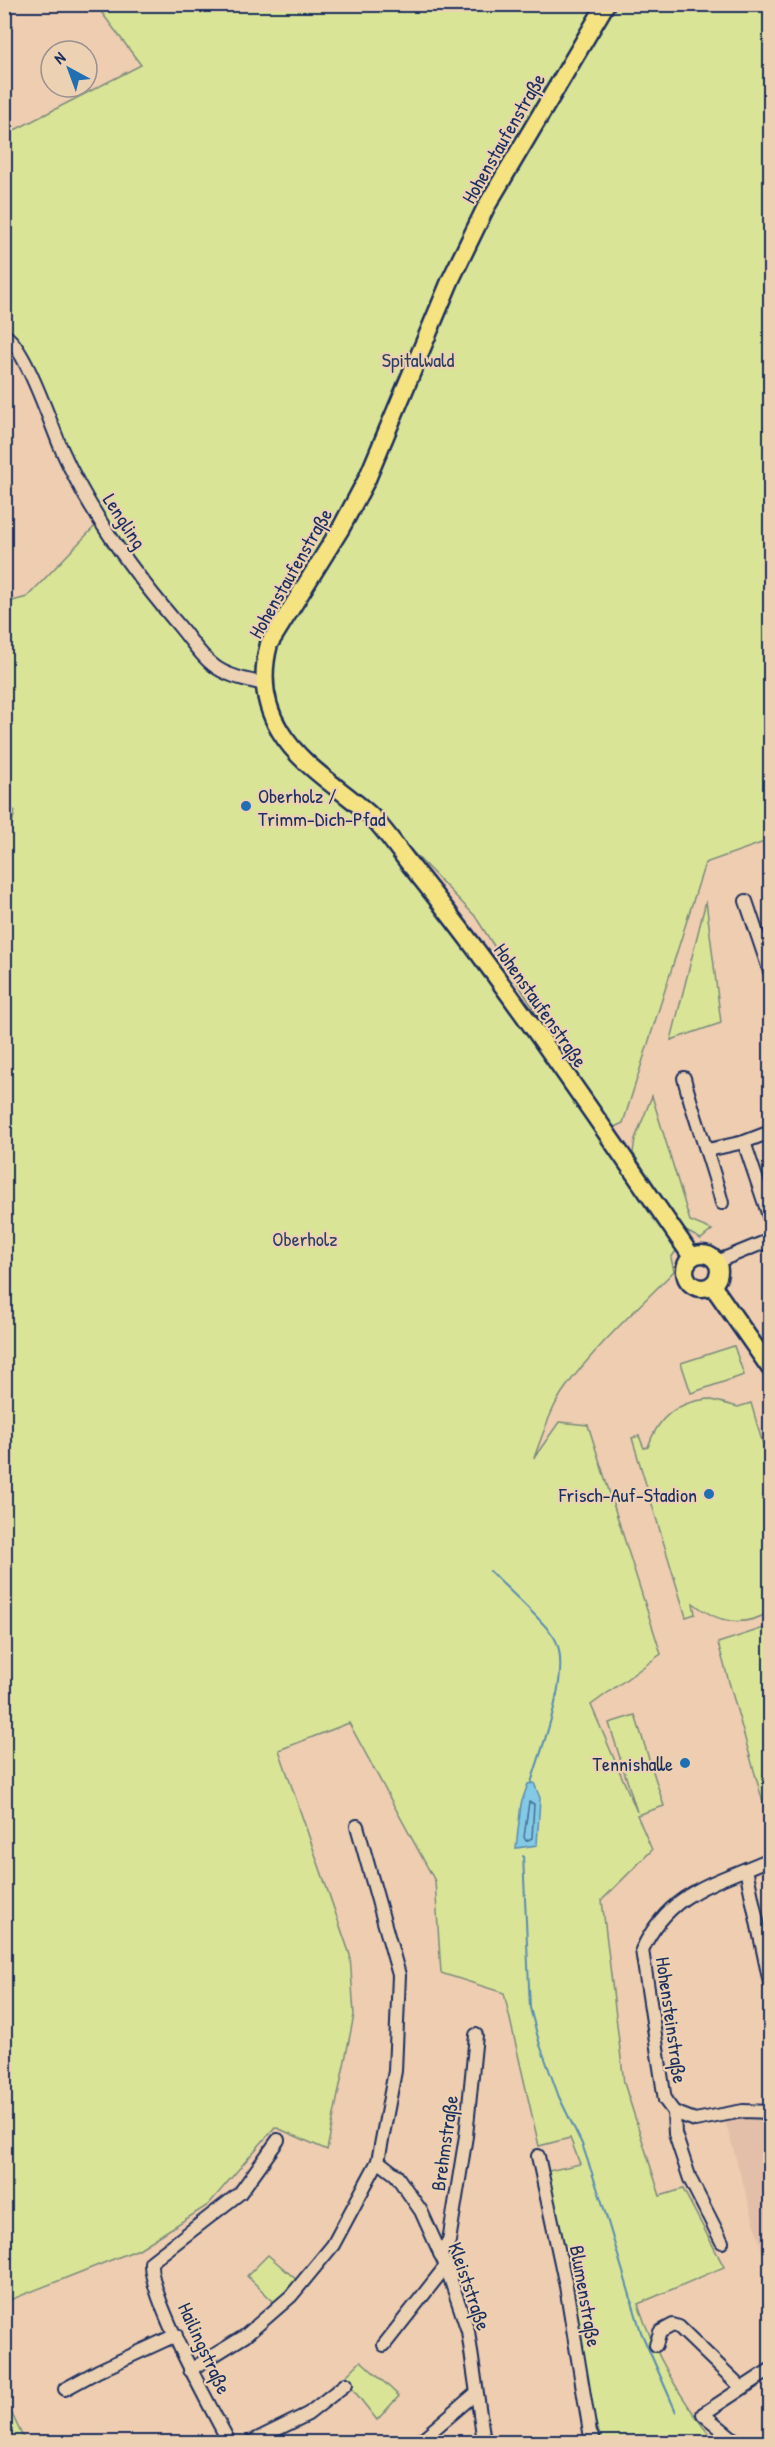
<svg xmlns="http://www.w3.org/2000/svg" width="775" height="2447" font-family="'Patrick Hand',sans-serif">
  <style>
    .built { fill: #e3bfa9 }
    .green { fill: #d9e497; stroke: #7a8a7a; stroke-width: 1.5 }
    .water { fill: #84cae6; stroke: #5a8cb0; stroke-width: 1.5 }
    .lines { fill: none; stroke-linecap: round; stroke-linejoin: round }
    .shore { stroke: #456d94; stroke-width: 1.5 }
    .stream { stroke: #5a8cb0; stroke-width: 2 }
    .minor-casing { stroke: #1b2f5e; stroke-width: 16 }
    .major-casing { stroke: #1b2f5e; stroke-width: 21 }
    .minor { stroke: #ecd1b3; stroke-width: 12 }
    .major { stroke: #f5e382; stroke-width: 16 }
    .poi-dot { fill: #1f6fb2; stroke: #ecd1b3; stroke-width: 2 }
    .labels { text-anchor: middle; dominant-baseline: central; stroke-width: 4.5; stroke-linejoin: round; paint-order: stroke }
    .street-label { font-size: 20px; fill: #1b2f5e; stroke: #ecd1b3 }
    .park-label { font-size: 20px; fill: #2e4164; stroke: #ecd1b3 }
    .poi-label { font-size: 20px; fill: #1b2f5e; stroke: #ecd1b3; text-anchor: end }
  </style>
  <rect width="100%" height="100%" fill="#eecdb1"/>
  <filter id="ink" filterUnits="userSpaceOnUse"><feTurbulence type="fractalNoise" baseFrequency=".0167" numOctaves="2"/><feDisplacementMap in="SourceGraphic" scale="12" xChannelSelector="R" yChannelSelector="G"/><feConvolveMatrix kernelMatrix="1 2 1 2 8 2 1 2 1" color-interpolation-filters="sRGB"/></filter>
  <g filter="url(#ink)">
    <polygon class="built" points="764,2115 770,2117 770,2248 762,2250 725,2120"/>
    <g class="green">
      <path d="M96,5H770V840L705,863L623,1123L610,1129L475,916L374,812L298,748L286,733L275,708L269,684H258L264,710L291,754L377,829L464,940L678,1248L671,1258L674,1271C638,1308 597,1345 566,1387C551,1407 543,1434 534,1458L559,1422L588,1425L661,1654L591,1705L637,1812L609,1723L635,1715L664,1806L637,1815L652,1850L602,1900L624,2083L660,2196L683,2189L724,2267L638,2304C655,2356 681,2400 715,2442H602L590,2404L567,2279H570L566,2248L560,2249L544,2172L580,2164L570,2138L539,2146L504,1993L441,1973L435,1881L349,1723L279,1750L350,1955L354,2015L327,2150L275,2127L208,2205L139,2249L5,2302L4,856L15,811L5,802V603L27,597L99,522L57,447L5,318V135L141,65Z"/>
      <polygon points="706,901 721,1023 671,1040"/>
      <polygon points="652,1096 690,1221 712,1230 701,1239 684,1230 633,1153 635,1139"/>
      <polygon points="734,1346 744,1375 691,1393 681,1363"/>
      <path d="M708,1399L738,1407L751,1403L770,1469V1612C742,1628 718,1623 693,1603L695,1614L686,1617L632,1438L639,1436L644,1448L648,1447C658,1417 677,1402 708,1399Z"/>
      <polygon points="770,1626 770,1827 718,1643"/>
      <polygon points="268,2255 299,2282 276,2304 247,2276"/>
      <polygon points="361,2361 399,2396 377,2420 344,2378"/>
      <polygon points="4,2399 5,2399 25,2442 5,2442"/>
    </g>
    <polygon class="water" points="534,1783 540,1798 537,1845 516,1848 521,1804 528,1784"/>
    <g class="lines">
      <polygon class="shore" points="529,1802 534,1804 532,1838 526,1841 524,1837"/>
      <g class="stream">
        <path d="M490,1571C507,1589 541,1618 554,1637C574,1668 541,1749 531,1783"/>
        <polyline points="523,1856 530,2008 540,2045 559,2097 582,2144 602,2202 641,2332 676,2412"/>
      </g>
      <defs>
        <g id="minor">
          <path d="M4,335C24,344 51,425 61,448C90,514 133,572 180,627C190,639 200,655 213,665C226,676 247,680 264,684"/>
          <polyline points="746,901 770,972"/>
          <path d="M684,1078C695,1121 711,1160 722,1203"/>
          <polyline points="744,1142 770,1132"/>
          <polyline points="708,1150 744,1142 770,1219"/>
          <polyline points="716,1262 770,1240"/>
          <polyline points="746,1869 770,1983"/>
          <polyline points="674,2112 695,2120 743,2111 770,2112"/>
          <polyline points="538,2156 566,2286 590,2432 595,2442"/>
          <polyline points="378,2161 396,2175 421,2211 446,2266 468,2331 484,2442"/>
          <path d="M722,2242L690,2179L675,2134L674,2112L665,2100L642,1950C670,1890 716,1883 770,1859"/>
          <polyline points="440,2254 449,2241 466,2136 476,2035"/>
          <polyline points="384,2345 446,2266"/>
          <polyline points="656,2345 660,2332 673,2325 679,2327 741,2387"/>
          <polyline points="190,2370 245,2336 291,2296 333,2245 378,2161 395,2071 399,1975 357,1826"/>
          <polyline points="65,2389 98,2371 176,2335"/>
          <path d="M229,2442C211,2408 149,2297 151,2262L240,2193L278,2140"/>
          <polyline points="251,2442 308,2414 346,2384"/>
          <polyline points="419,2442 475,2394"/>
          <polyline points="737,2442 703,2414 770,2370"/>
        </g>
        <g id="major">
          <path d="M606,4L486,207L451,279L367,479L341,528L269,644C261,674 263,703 280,731C301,766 339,787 369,814C385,829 398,850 412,867C512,991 601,1126 692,1257"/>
          <circle cx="702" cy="1271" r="17"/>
          <polyline points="712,1285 770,1368"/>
        </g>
      </defs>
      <use href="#minor" class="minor-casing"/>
      <use href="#major" class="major-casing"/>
      <use href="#minor" class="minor"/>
      <use href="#major" class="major"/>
    </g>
  </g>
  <g class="poi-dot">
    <circle cx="246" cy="806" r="6"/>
    <circle cx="709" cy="1494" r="6"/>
    <circle cx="685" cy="1763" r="6"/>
  </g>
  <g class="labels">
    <g class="street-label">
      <text transform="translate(503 138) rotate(-60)">Hohenstaufenstraße</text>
      <text transform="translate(125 521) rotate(57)">Lengling</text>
      <text transform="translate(290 573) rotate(-60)">Hohenstaufenstraße</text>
      <text transform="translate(541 1005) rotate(55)">Hohenstaufenstraße</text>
      <text transform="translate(672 2020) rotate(82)">Hohensteinstraße</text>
      <text transform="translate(444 2143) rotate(-82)">Brehmstraße</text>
      <text transform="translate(470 2286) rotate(71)">Kleiststraße</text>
      <text transform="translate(586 2296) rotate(80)">Blumenstraße</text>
      <text transform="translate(205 2348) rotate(65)">Hailingstraße</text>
    </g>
    <g class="park-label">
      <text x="418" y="359">Spitalwald</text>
      <text x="305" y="1238">Oberholz</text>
    </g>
    <g class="poi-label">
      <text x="258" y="795" text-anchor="start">Oberholz /<tspan x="258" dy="23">Trimm-Dich-Pfad</tspan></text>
      <text x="697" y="1494">Frisch-Auf-Stadion</text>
      <text x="673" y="1763">Tennishalle</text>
    </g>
  </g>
  <rect width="775" height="2447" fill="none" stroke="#ecd1b3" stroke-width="24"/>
  <rect x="12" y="12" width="751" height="2423" fill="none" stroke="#1b2f5e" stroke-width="2" filter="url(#ink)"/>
  <g transform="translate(69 69) rotate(319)"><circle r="28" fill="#ecd1b3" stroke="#989091" stroke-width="1.5"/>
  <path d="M0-4.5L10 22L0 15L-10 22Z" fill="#1f6fb2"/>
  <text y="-9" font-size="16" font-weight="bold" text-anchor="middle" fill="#1b2f5e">N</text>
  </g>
</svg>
